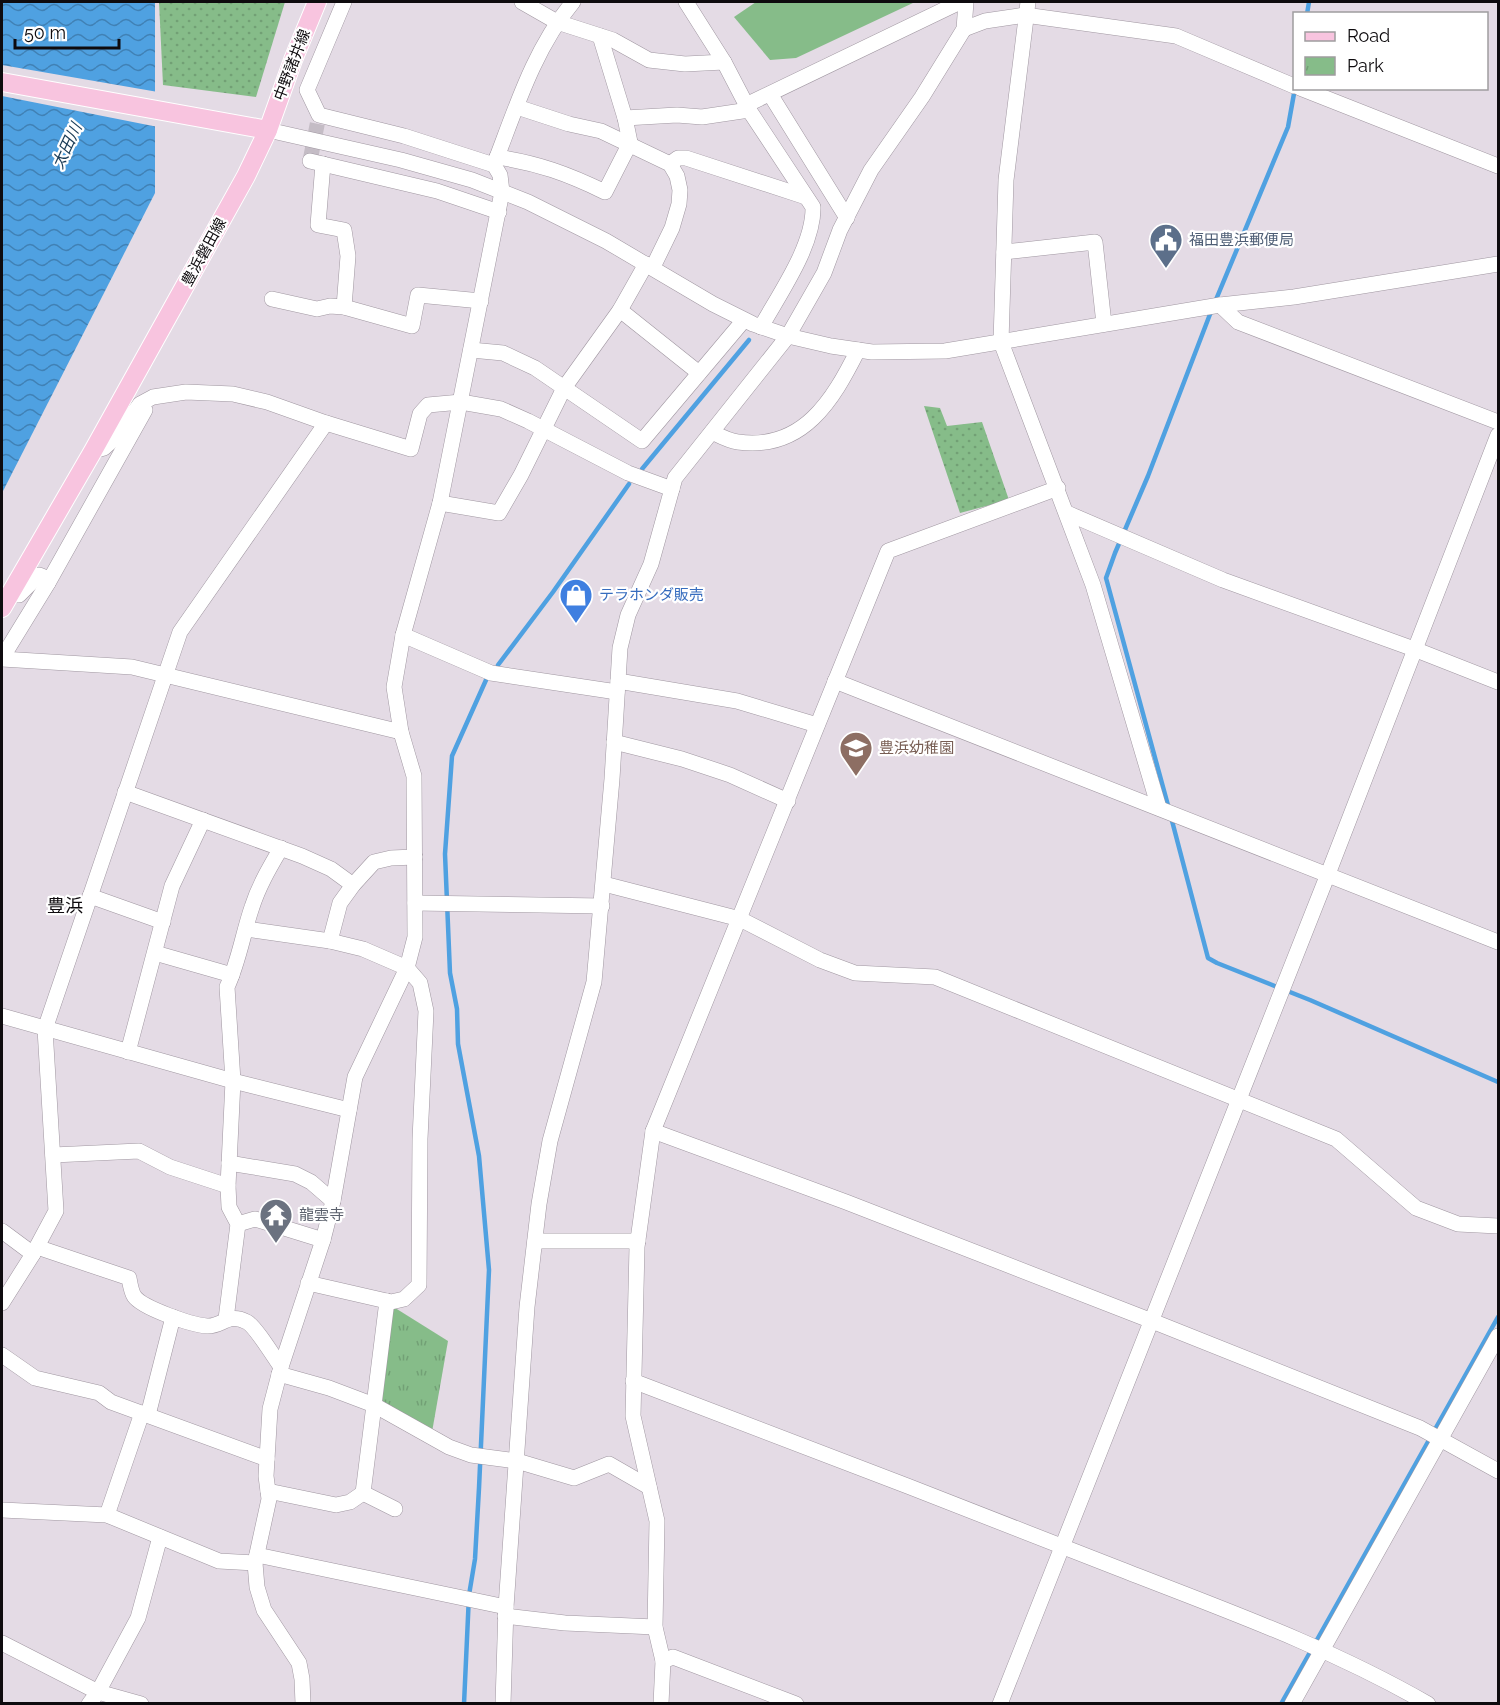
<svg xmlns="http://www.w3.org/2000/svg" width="1500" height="1705" font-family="Raleway,'Noto Sans JP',sans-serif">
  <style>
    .grass { fill: url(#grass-dots) }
    .park { fill: url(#park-tufts) }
    .pitch { fill: #86bc89 }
    .water { fill: url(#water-waves) }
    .pier { fill: #e4dbe5 }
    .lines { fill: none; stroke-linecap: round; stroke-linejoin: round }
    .stream { stroke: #4fa1e1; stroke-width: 4.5 }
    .minor-tunnel { stroke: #c4bcc5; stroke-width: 15; stroke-dasharray: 15 8; stroke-linecap: butt }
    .minor-casing { stroke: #a097a1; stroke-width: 16 }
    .major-casing { stroke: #fff; stroke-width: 20 }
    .minor { stroke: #fff; stroke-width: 15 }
    .major { stroke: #f8c4df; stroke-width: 18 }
    .labels { text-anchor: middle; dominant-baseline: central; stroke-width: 4.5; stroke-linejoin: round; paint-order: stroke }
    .street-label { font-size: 15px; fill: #0e0b0e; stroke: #fff }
    .service-label { font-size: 15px; fill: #4e5e75; stroke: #fff; text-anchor: start }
    .shop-label { font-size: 15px; fill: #366cbe; stroke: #fff; text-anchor: start }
    .education-label { font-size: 15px; fill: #785e54; stroke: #fff; text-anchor: start }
    .worship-label { font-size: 15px; fill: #5b616d; stroke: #fff; text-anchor: start }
    .water-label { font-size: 16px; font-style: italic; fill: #193b56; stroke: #fff }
    .quarter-label { font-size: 18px; fill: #0e0b0e; stroke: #fff }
  </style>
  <defs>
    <pattern id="grass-dots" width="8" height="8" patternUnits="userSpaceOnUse" patternTransform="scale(1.5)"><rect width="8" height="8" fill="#86bc89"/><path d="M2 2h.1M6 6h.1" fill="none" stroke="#72a075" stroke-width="1.8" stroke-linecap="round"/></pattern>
    <pattern id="park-tufts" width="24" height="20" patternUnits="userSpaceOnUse" patternTransform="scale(1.5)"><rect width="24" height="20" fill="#86bc89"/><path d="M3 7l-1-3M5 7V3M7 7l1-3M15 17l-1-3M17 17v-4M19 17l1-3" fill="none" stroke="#72a075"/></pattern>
    <pattern id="water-waves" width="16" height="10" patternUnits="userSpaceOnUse" patternTransform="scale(1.5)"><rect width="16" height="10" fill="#4fa1e1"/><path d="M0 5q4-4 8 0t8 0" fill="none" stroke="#4081b5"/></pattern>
  </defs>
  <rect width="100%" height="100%" fill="#e4dbe5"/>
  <g class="grass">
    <polygon points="159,2 285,2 256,97 163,85"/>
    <polygon points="924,406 940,408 947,426 982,422 1009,500 960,513"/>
  </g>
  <polygon class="park" points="392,1306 448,1341 432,1432 379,1403"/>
  <polygon class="pitch" points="756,2 915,2 796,58 770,60 734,17"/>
  <polygon class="water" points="2,2 155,2 155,193 2,493"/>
  <polygon class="pier" points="2,65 158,92 158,127 2,96"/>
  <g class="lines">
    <g class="stream">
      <polyline points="1307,14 1309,2"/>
      <polyline points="1215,302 1288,127 1295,88"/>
      <polyline points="642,469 749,340"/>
      <polyline points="498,665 553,592 629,484"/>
      <polyline points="1169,809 1106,578 1115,553 1148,476 1212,309"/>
      <polyline points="1171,817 1208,958 1217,963 1310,1000 1498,1082"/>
      <polyline points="464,1704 469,1595 475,1559 479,1488 489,1270 479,1156 458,1044 457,1009 450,973 445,854 452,756 486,680"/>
      <polyline points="1281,1704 1498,1317"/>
    </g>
    <polyline class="minor-tunnel" points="310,161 319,115"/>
    <defs>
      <g id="minor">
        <polyline points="522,2 557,22 613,40 649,60 685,64 724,62"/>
        <path d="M686,2L724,62L749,110L813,207C814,245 780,293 761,327"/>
        <polyline points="1028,2 1006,180 1001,342 1093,585 1159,808"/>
        <polyline points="964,29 985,21 1025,15 1176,36 1294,86"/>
        <polyline points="600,36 625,118 631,147"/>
        <polyline points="1300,88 1498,166"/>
        <polyline points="770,94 847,218"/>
        <polyline points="746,105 960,2"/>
        <polyline points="517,107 569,124 601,131 670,164 677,176 680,190 679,204 672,228 653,267"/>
        <polyline points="625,118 677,115 702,117 749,110"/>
        <polyline points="268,130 401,160 472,180 528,202 606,241 713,304 753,324 788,336 831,346 872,352 945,351 1220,305 1294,297 1498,264"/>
        <path d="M497,157C538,163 568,174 605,192L629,145"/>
        <polyline points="310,161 437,191 499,212"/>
        <polyline points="323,164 318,225 344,230 348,256 344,307"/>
        <polyline points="670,164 678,158 686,158 806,197"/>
        <path d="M494,165C516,108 534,49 573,2"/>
        <polyline points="1004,252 1095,242 1104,324"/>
        <polyline points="272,299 317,309 330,306 344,307 412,326 418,295 481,301"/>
        <polyline points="1220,305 1238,322 1498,422"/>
        <polyline points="620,310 699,373"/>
        <polyline points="471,350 503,353 535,368 642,441 744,320"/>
        <path d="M712,432C720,436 729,441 738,442C803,451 833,400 858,350"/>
        <polyline points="93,451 104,448 114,439 140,404 153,397 186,392 233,394 267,402 326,423 411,449 420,414 428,405 461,402 501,409 528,421 628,473 672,489"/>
        <polyline points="440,503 499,513 521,475 564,388 620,310 646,264"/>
        <polyline points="1067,513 1223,580 1414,649 1498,682"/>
        <polyline points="9,595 19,595 39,575 44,577 48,583"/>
        <polyline points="403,635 491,673 617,692"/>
        <polyline points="2,658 48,583 145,410"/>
        <polyline points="2,659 132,667 401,732"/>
        <polyline points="618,681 737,701 817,725"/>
        <polyline points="835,681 1498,942"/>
        <polyline points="614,742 682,759 730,775 788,801"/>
        <polyline points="125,792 302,856 331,869 353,885 340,903 330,941"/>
        <polyline points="604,884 740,919 820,960 855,973 935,977 1336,1139 1416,1208 1458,1224 1498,1226"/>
        <polyline points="353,885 374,862 391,858 415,857"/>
        <polyline points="90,896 163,922"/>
        <polyline points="415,903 602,906"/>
        <polyline points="246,929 330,941 363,949 407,968 420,983 426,1011 420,1139 419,1285 404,1299 391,1302 308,1283"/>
        <polyline points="155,953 232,975"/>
        <polyline points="2,1016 233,1081 349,1110"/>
        <polyline points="128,1052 172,886 203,820"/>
        <polyline points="653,1131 846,1202 1152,1321 1420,1428 1498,1471"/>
        <polyline points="53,1155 139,1151 170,1167 228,1186"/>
        <polyline points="229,1163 295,1174 311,1182 333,1201"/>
        <polyline points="238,1224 255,1219 323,1240"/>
        <polyline points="2,1231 33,1254"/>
        <polyline points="535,1241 638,1241"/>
        <path d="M37,1247L129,1278C130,1283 131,1291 134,1296C142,1308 192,1325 207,1326C222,1327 228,1312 247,1322C255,1326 274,1357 281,1367"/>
        <polyline points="2,1303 33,1254 56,1211 45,1029 180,632 326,423"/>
        <path d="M226,1319L238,1224L229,1207L228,1186L233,1081L227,987C239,961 243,933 252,907C259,885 270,867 281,848"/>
        <polyline points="2,1355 35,1378 99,1393 111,1402 267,1459"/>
        <polyline points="279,1374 329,1388 374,1405 449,1447 471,1455 517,1461 574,1478 609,1464 649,1487"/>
        <path d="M633,1381C796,1443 958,1505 1120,1569C1225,1610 1329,1647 1428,1704"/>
        <polyline points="148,1415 173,1317"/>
        <polyline points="268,1491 336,1505 350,1502 363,1493 387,1301"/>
        <polyline points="363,1493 395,1509"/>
        <polyline points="2,1510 107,1515 219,1561 255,1563"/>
        <polyline points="107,1515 142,1413"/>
        <polyline points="257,1555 506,1607"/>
        <polyline points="505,1616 565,1623 655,1627"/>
        <polyline points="2,1643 98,1692 141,1704"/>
        <polyline points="663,1661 673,1657 796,1704"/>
        <polyline points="89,1704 98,1692 138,1618 160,1537"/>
        <polyline points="303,1704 302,1679 299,1663 264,1610 257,1587 255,1563 269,1499 266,1476 270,1409 281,1367 323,1240 333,1201 355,1077 407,968 415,937 414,776 401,732 394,687 403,635 440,503 502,192 500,175 494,165 404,136 319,115 307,90 344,2"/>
        <polyline points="503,1704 506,1607 527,1307 539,1204 550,1141 594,982 612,779 620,648 628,615 651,564 675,478 788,336 824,273 840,230 871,170 922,97 964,29 966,2"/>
        <polyline points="661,1704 663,1661 655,1627 657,1521 633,1416 637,1247 653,1131 888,551 1058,488"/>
        <polyline points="1000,1704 1328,874 1498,435"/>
        <polyline points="1292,1704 1498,1336"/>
      </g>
      <g id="major">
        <polyline points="2,82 268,130"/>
        <polyline points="2,608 93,451 246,176 268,130 293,60 317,2"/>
      </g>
    </defs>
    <use href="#minor" class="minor-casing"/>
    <use href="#major" class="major-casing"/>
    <use href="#minor" class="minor"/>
    <use href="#major" class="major"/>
  </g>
  <defs>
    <symbol id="civic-pin" viewBox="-11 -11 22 30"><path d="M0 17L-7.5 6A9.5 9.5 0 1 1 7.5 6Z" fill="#5c6f8a" stroke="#fff"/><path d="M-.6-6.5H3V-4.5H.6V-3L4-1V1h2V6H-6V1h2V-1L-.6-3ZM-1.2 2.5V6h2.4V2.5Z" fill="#fff"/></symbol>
    <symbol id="shop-pin" viewBox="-11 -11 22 30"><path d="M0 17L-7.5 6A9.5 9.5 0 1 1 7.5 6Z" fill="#3f7fe0" stroke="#fff"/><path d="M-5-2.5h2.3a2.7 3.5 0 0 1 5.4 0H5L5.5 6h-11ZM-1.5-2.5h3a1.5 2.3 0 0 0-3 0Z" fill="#fff"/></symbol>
    <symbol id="school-pin" viewBox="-11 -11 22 30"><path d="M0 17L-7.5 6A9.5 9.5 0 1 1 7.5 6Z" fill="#8d6e63" stroke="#fff"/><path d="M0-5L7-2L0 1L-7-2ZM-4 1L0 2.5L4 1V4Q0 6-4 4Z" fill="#fff"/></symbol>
    <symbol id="temple-pin" viewBox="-11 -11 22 30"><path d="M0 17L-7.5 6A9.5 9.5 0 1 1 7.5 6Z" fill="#6b7280" stroke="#fff"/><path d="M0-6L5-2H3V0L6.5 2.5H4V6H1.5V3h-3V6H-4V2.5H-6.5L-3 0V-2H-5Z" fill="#fff"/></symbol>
  </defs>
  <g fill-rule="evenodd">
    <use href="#civic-pin" x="1147" y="221" width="38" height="52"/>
    <use href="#shop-pin" x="557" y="576" width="38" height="52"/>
    <use href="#school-pin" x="837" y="729" width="38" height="52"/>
    <use href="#temple-pin" x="257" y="1196" width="38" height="52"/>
  </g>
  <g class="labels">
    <g class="street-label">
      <text transform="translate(292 65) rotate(-69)">中野諸井線</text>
      <text transform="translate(204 252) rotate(-61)">豊浜磐田線</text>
    </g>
    <g class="service-label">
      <text x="1189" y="240">福田豊浜郵便局</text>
    </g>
    <g class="shop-label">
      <text x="599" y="595">テラホンダ販売</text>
    </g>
    <g class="education-label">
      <text x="879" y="748">豊浜幼稚園</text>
    </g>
    <g class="worship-label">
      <text x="299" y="1215">龍雲寺</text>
    </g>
    <g class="water-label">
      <text transform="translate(67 146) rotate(-65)">太田川</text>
    </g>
    <g class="quarter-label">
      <text x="65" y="905">豊浜</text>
    </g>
  </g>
  <rect width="1500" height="1705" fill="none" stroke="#0e0b0e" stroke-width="6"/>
  <rect x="1293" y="12" width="195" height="78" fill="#ffffff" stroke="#9f9d9f" stroke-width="1.5"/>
  <rect x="1305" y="32" width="30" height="9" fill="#f8c4df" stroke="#9f9d9f" stroke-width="1.5"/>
  <text x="1347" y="42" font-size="18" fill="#0e0b0e">Road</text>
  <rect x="1305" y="57" width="30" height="18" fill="url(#park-tufts)" stroke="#9f9d9f" stroke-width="1.5"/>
  <text x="1347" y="72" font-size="18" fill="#0e0b0e">Park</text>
  <path d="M15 39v9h104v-9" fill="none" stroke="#0e0b0e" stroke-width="3"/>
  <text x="24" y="39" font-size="18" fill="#0e0b0e" stroke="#ffffff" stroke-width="4.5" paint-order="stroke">50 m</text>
</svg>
